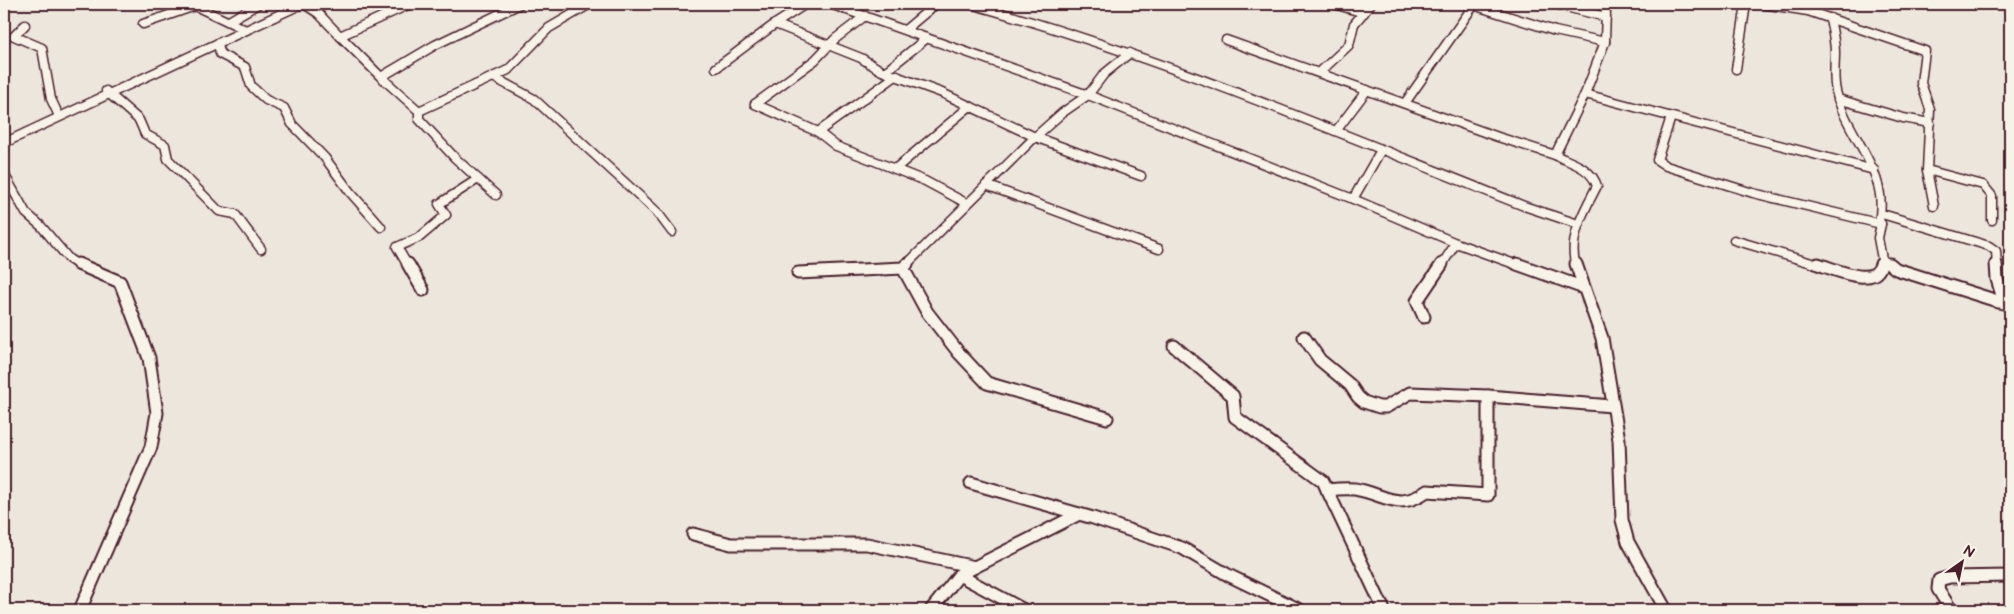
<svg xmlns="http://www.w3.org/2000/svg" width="2014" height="614" font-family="'Balsamiq Sans',sans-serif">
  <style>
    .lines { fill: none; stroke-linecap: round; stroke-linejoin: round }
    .street-far1-casing { stroke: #4a1f2b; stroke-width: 11 }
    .street-casing { stroke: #4a1f2b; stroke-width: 15 }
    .street-far1 { stroke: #f7f3e8; stroke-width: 8 }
    .street { stroke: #f7f3e8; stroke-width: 11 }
  </style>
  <rect width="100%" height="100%" fill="#ece6dd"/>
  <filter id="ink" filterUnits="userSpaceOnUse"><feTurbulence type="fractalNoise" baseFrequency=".02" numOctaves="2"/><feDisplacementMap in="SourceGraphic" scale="10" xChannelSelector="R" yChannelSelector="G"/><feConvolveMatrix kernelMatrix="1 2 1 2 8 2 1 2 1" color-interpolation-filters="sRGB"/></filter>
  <g filter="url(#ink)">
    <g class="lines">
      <defs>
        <g id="street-far1">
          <polyline points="191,4 246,30"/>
          <polyline points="304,4 318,13 340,36 410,4"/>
          <polyline points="830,4 1088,95 1353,199"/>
          <path d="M970,4C1160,56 1341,134 1524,206L1578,224"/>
          <polyline points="1334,4 1364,13"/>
          <polyline points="1470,4 1555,31 1605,42"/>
          <polyline points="1554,4 1606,17"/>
          <polyline points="1762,4 1808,11 1925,51 1921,83 1930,109 1927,170 1934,206"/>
          <polyline points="1803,10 1819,4"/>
          <path d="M1830,18C1832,30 1835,41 1835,52C1835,65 1833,78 1836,91C1846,136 1890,171 1879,221L1881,224L1878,238L1882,259"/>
          <polyline points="229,21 258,4"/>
          <polyline points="143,24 195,6"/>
          <polyline points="775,24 861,58 882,71 942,93 1035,137 1141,176"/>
          <polyline points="25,25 14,36 42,48 51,99 59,116"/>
          <polyline points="905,30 936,4"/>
          <polyline points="340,36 381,77 435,45 520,4"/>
          <polyline points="1226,40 1498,137 1555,155"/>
          <polyline points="218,43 220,54 245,67 251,86 266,100 284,108 292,124 325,158 350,192 381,227"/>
          <polyline points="716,68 775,24 806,4"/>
          <polyline points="1736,69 1746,4"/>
          <polyline points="886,71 927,38"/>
          <polyline points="1320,72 1349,45 1354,24 1371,4"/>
          <polyline points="381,77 419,111 508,70 549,28 590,4"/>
          <polyline points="493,77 534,99 657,212 672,232"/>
          <polyline points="106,91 139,120 145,134 165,145 168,159 219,211 235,214 261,249"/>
          <polyline points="1585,94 1874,170"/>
          <polyline points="1838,99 1903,118 1930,123"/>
          <polyline points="1405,103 1474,5"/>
          <polyline points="755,104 818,132 897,75"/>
          <polyline points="755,104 815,60 835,39 865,16"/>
          <polyline points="419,111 419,119 455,158 496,195"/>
          <polyline points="1671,117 1657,160 1666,166 1753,193 1881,224"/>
          <polyline points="1336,131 1367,90"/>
          <polyline points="818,132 836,146 895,169"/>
          <polyline points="4,143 302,4"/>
          <polyline points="1381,150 1353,199 1456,243 1520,266"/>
          <polyline points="1927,170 1983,185 1992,196 1992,220"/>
          <polyline points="4,174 26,213 41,226 69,259 80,266"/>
          <polyline points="986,185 1159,249"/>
          <polyline points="966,203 925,181 895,169 970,106"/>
          <polyline points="1882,214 1989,246 1996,251 1997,266"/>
          <polyline points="1734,240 1822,266"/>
          <polyline points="408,266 397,247 420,237 446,215 439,204 478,179"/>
          <polyline points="905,266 1035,137 1062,113 1088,95 1104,74 1130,53"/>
          <polyline points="1441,266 1456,243"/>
          <path d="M1576,266C1567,239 1585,209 1597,186C1591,167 1571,163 1555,155L1585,94L1605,42L1606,9L1609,4"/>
          <polyline points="1881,266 1882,259 1891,266"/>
        </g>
        <g id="street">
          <polyline points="78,264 120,282 149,358 157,413 151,447 80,610"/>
          <polyline points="408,264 423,290"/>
          <polyline points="1517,264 1584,288"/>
          <polyline points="1576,264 1602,338 1619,440 1622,520 1628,542 1666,610"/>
          <path d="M1818,264C1834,269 1876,289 1881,264"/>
          <polyline points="1890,264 1896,269 2010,305"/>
          <polyline points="1996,264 1997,279 2002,295 1998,302"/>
          <polyline points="903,268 927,312 959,353 987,383 1107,418"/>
          <polyline points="798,273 903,268 907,264"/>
          <polyline points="1424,317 1417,301 1442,264"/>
          <polyline points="1304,337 1320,360 1350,385 1358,397 1364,402 1379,407 1386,407 1410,393 1488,396 1612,406"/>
          <polyline points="1174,346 1233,396 1235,417 1323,481 1384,610"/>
          <polyline points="971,483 1093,518 1182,548 1228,575 1300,610"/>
          <path d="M1327,490C1336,489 1346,488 1355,489C1385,494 1398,512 1427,491L1488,495V396"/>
          <polyline points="693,534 731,544 867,544 975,567"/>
          <polyline points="959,575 1079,514"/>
          <polyline points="931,610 959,575 1024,610"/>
          <polyline points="1951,610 1938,589 1939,580 1950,577 2010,576"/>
        </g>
      </defs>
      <use href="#street-far1" class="street-far1-casing"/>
      <use href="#street" class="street-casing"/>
      <use href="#street-far1" class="street-far1"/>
      <use href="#street" class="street"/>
    </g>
  </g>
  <rect width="2014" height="614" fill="none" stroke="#f7f3e8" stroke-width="20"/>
  <rect x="10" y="10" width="1994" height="594" fill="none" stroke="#4a1f2b" stroke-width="2" filter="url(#ink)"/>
  <g transform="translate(1962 562) rotate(33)" stroke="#f7f3e8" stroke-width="4" paint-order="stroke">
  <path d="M0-4L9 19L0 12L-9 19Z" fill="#4a1f2b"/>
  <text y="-8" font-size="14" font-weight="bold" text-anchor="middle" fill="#4a1f2b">N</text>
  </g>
</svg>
